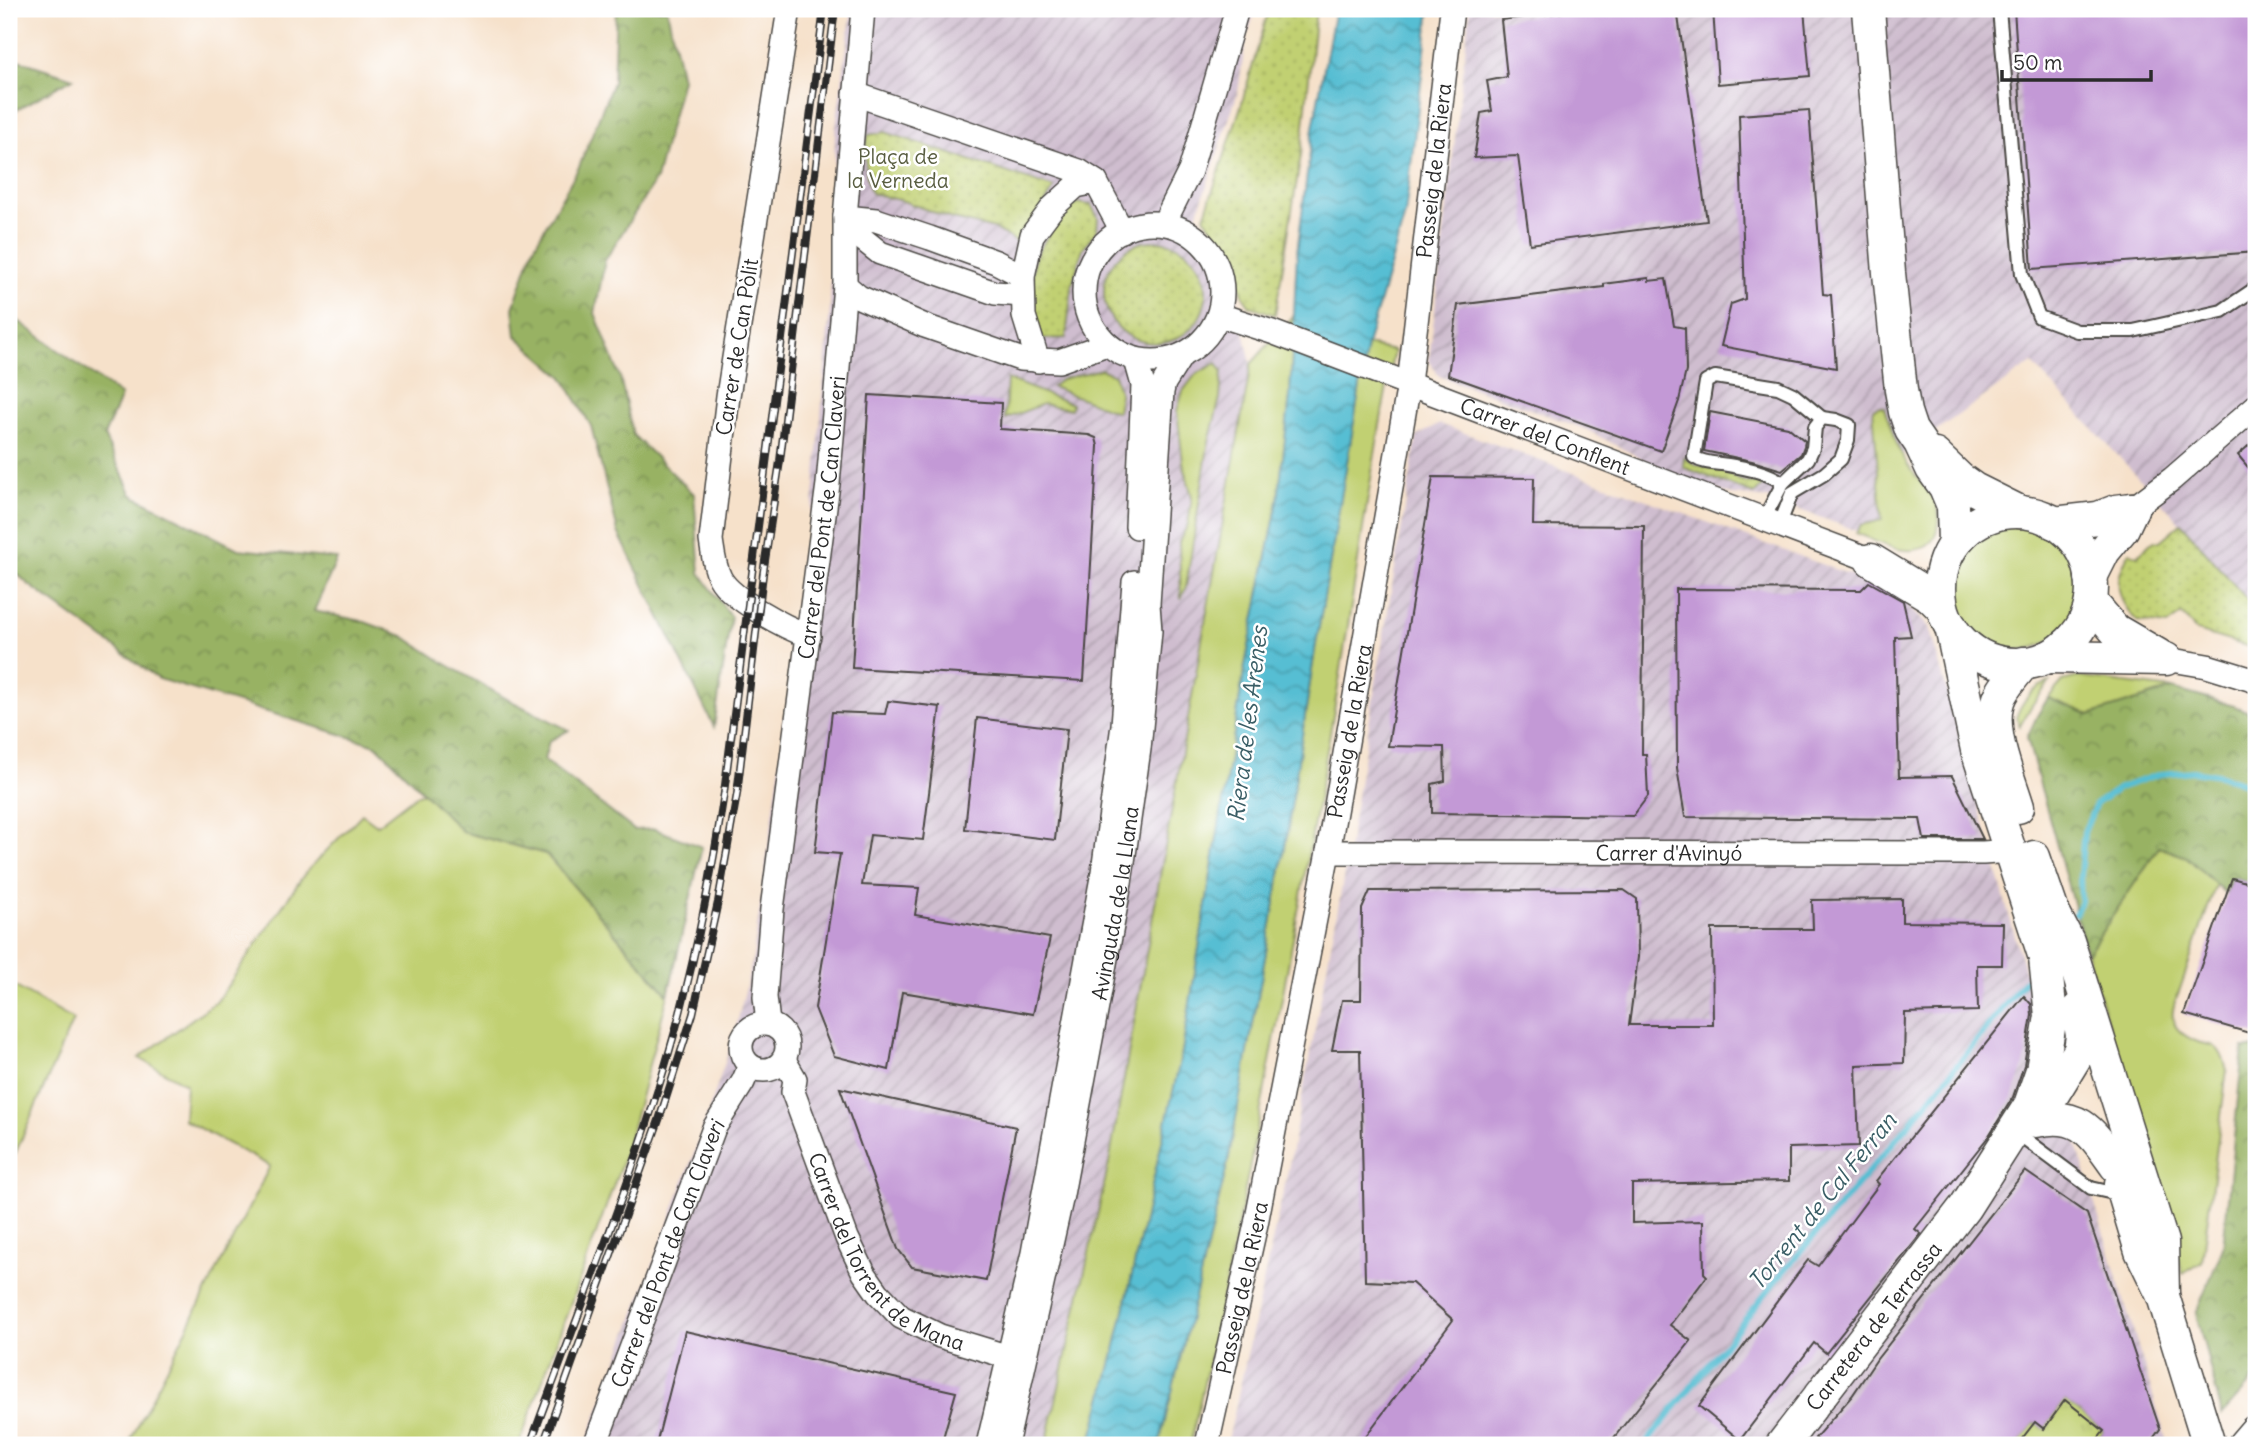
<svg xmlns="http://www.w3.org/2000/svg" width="2265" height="1454" font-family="Delius,sans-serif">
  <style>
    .industrial { fill: url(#industrial-furrows) }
    .grass { fill: #c1d072; stroke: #767e4e; stroke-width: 2 }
    .forest { fill: url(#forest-crowns); stroke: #626e48; stroke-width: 2 }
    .park { fill: url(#park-tufts); stroke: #767e4e; stroke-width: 2 }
    .garden { fill: url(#garden-dots); stroke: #767e4e; stroke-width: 2 }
    .water { fill: url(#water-waves); stroke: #40747f; stroke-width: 2 }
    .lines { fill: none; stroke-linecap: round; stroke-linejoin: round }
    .stream { stroke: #56bed3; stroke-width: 6 }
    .building { fill: #c399d6 }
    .lane-casing { stroke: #494643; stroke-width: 16 }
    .street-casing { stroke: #494643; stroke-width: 26 }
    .secondary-casing { stroke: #494643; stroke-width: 35 }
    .lane { stroke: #fff; stroke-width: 12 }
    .street { stroke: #fff; stroke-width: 23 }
    .secondary { stroke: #fff; stroke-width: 32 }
    .rail-casing { stroke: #2b2b2b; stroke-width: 8 }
    .rail { stroke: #fff; stroke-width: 5; stroke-dasharray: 16; stroke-linecap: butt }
    .labels { text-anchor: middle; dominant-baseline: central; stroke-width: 5; stroke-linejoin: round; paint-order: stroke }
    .park-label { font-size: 21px; fill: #585d40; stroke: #fff }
    .street-label { font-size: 21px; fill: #2b2b2b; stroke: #fff }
    .water-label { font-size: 23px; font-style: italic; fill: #3a5e66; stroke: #fff }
  </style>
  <defs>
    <pattern id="industrial-furrows" width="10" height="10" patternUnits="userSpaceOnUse" patternTransform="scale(1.75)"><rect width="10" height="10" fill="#cfbdcf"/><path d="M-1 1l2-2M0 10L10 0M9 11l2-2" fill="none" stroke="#a89aa8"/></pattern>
    <pattern id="forest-crowns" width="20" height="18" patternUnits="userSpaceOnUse" patternTransform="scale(1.75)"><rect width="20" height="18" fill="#98b264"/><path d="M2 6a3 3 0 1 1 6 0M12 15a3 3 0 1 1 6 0" fill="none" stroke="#7c9153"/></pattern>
    <pattern id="park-tufts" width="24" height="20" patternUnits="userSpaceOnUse" patternTransform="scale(1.75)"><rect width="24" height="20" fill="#c1d072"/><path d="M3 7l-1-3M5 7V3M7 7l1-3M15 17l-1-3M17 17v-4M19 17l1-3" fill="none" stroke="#a6b363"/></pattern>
    <pattern id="garden-dots" width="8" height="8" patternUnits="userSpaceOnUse" patternTransform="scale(1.75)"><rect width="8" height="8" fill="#c1d072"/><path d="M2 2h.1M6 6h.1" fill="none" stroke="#a6b363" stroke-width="1.8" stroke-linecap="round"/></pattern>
    <pattern id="water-waves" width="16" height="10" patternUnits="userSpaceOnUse" patternTransform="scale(1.75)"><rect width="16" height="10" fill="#56bed3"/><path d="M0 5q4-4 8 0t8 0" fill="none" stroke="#479bab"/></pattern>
  </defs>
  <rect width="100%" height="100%" fill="#fff"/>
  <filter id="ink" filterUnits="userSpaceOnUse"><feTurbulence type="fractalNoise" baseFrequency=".0143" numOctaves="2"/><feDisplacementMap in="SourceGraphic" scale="14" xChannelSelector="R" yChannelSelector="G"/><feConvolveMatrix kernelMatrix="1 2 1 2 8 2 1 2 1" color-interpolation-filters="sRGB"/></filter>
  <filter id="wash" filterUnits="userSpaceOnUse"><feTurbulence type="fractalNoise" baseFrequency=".00686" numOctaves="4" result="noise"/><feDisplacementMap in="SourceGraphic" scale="28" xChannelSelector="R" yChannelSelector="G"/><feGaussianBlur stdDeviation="1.57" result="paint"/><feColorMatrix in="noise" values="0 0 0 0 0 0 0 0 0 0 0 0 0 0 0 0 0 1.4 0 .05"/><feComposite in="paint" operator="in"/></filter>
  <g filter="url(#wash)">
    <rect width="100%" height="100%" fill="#f6e1ca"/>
    <g class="industrial">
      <polygon points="852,9 1256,9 1246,39 1238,92 1197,215 1234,283 1251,364 1109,1163 1046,1445 586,1445 698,1143 734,1036 753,958 796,651 815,486 830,309 835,134"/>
      <polygon points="1470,9 2256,9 2256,610 2175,517 2032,363 1887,465 1892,512 1879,539 1770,499 1732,495 1675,476 1585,429 1439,376 1429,361"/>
      <polygon points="1440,424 1897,592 1929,627 2029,987 2168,1445 1227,1445 1288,1170 1340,898 1417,436"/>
    </g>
    <g class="grass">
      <polygon points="1294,315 1290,396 1278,501 1245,666 1182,1052 1116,1346 1090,1445 1046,1445 1109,1163 1251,364"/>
      <path d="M1367,345L1394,351C1370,466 1356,583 1336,699C1292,949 1247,1198 1190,1445H1159L1228,1162L1285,847L1315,650Z"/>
      <polygon points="1217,363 1222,371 1220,398 1208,446 1186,587 1181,599 1179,542 1188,524 1192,497 1183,462 1177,411 1183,391 1196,374"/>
      <polygon points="1101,369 1114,375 1120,394 1117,412 1052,387 1062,379"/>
      <polygon points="1007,379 1072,404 1071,409 1043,404 1005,419"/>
      <path d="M1880,406L1884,407C1891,429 1898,452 1912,471C1920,483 1932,491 1937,506C1940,514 1940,529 1935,537C1916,564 1880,543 1856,533L1861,525L1882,520L1873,409Z"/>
      <circle cx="2016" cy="588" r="62"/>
      <polygon points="2078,677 2172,689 2090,715 2048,698 2063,681"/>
      <path d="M2050,682L2032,705L2020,726L2016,718C2021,702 2033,687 2050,682Z"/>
      <polygon points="424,792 463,832 546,854 668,995 623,1160 519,1445 128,1445 270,1166 184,1120 186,1084 139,1058 218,1000 306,872 362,814 377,825 416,795"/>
      <path d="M2159,847L2187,857L2216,884L2180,989C2168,1015 2168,1030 2198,1042C2202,1044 2209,1044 2214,1046C2222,1051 2225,1062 2227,1070L2202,1262L2183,1274L2087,954Z"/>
      <polygon points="9,983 73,1020 9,1168"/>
    </g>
    <g class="forest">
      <polygon points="616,9 667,9 682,79 656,179 605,260 595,313 620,377 633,435 694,494 700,573 731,617 714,727 618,532 591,426 563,377 516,336 513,308 534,247 579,167 613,82"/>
      <polygon points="9,57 73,78 9,114"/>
      <polygon points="9,314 121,396 104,436 132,495 238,549 337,559 314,611 362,621 403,636 446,664 509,700 569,730 549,741 544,760 634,830 655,829 702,847 668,995 546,854 463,832 376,745 159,679 28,584 9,566"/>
      <polygon points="2172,689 2234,706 2256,715 2256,885 2232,878 2226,894 2187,857 2159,847 2087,954 2027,738 2037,716 2048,698 2090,715"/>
      <polygon points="2243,1048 2256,1048 2256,1253 2253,1258 2256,1262 2256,1377 2222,1415 2196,1313 2223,1248"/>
    </g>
    <polygon class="park" points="2065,1400 2104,1431 2093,1445 2017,1445 2034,1423 2044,1429"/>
    <g class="garden">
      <polygon points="1269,9 1316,9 1301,155 1275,315 1250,306 1243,296 1235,266 1226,247 1204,217 1240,109"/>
      <path d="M885,132L1054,188L1025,237L1017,242L994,229L949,218L903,201L871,193C864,173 864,155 868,135Z"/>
      <polygon points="1077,203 1091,205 1098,218 1097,230 1083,248 1072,285 1066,338 1043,339 1035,329 1030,293 1035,257 1061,214"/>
      <circle cx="1155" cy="292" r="51"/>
      <path d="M1684,457C1695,468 1708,466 1721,471C1728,473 1735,479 1742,481C1750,484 1756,482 1764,485L1754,494L1683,467Z"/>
      <path d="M2181,523L2256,610V649L2196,631L2182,614L2167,625L2137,621C2115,598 2113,580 2130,552L2137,556L2154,540L2160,541Z"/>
    </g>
    <polygon class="water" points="1335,9 1430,9 1405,215 1367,345 1315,650 1285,847 1228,1162 1159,1445 1090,1445 1116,1346 1182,1052 1245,666 1278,501 1290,396 1297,252 1313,128"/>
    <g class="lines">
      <g class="stream">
        <polyline points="2075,914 2081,901 2080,876 2084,832 2096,804 2119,788 2160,774 2193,771 2219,775 2256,788"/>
        <polyline points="1645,1445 1778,1278 1926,1104 2026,979"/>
      </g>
    </g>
    <g id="blocks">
      <g class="building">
        <polygon points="1587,9 1677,9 1707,221 1530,244 1518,156 1474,158 1481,113 1492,111 1487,81 1507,77 1501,20"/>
        <polygon points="1713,9 1804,9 1810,76 1718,84"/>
        <polygon points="2014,9 2256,9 2256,252 2032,269"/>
        <polygon points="1809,110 1823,294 1831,295 1836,368 1721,346 1731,304 1745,299 1739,115"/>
        <polygon points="1649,278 1649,281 1666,279 1674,326 1685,328 1686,371 1679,401 1661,451 1448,375 1458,305 1604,287 1604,284"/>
        <polygon points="869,395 1001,403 1000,429 1089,435 1096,438 1098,446 1084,681 852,668"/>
        <polygon points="1710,412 1788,427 1805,441 1804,446 1801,454 1782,470 1752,461 1704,451"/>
        <polygon points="2256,439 2256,477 2238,455"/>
        <polygon points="1433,477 1534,478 1533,525 1644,526 1642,754 1646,754 1648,796 1633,816 1432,813 1432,784 1445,781 1444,747 1388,746"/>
        <polygon points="1869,582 1903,601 1911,636 1895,637 1899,777 1952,776 1983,839 1924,839 1920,819 1685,817 1677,768 1676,589 1861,590"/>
        <polygon points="888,701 940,707 923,840 870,835 862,885 919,888 915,915 1050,938 1033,1014 902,992 889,1070 834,1056 815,1008 840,854 815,852 832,712 885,714"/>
        <polygon points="977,718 1067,729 1055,840 965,829"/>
        <polygon points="2232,878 2256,885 2256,1035 2184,1014"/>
        <polygon points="1624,890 1637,899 1638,957 1629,1025 1713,1025 1712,929 1813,929 1812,900 1902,899 1902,922 2003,923 2002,965 1977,965 1978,1011 1905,1013 1904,1063 1856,1065 1859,1146 1789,1148 1789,1181 1632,1184 1632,1223 1703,1221 1704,1273 1707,1276 1670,1325 1691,1341 1608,1445 1359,1445 1453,1320 1412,1283 1365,1281 1360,1050 1332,1050 1342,1000 1361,1000 1362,909 1370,891"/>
        <polygon points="2024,996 2031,1004 2032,1015 2024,1065 2013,1097 1988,1137 1915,1229 1921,1234 1826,1353 1814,1343 1740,1440 1699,1406 1808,1260 1818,1266 1879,1184 1876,1181"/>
        <polygon points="840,1088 1016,1127 986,1281 912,1267 898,1249"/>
        <polygon points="2025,1171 2087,1214 2160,1429 2148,1445 2093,1445 2104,1431 2065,1400 2044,1429 2035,1422 2017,1445 1824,1445 1815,1438 1852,1396 1877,1359"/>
        <polygon points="685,1331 956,1392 941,1445 656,1445"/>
      </g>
    </g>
  </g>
  <g filter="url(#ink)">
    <use href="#blocks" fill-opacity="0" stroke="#494643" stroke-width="2"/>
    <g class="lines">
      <defs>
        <g id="lane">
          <polyline points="1999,9 2022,274 2039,317 2077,331 2133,331 2222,311 2256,288"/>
          <path d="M1783,483C1768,472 1746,468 1728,465C1716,463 1704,464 1694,457L1706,382L1715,377L1778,387L1793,394L1822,418"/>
          <polyline points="1763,520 1783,483 1808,459 1813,448 1815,427 1822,418 1836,420 1849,425 1848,440 1841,459 1824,474 1792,493 1779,526"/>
          <polyline points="2024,1138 2091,1188 2122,1195"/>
        </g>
        <g id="street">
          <path d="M789,9L728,396L711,540C713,553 714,566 720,578C731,599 786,628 809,636"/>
          <polyline points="855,94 1079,171 1096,182 1122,231"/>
          <circle cx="1153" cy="292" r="69"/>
          <polyline points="1164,223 1190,171 1237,9"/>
          <polyline points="1023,276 996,262 930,238 876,220 845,217 860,237 880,253 995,293 1023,295"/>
          <polyline points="845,285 859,297 925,326 1020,359 1059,361 1107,344"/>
          <path id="s1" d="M1219,315L1272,332L1871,560"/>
          <polyline points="1136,360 1143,385 1137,527"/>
          <polyline points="1038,361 1024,316 1023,276 1032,235 1053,207 1076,186 1096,182"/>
          <polyline points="2132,509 2172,479 2256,406"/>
          <polyline points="2166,659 2207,666 2256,681"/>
          <path id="s2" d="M1328,852L1983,853L2010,851"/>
          <path id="s3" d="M768,1023L765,997L772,909L828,484L845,285V217L863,9"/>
          <circle cx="764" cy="1047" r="23"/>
          <path id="s4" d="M784,1060L795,1079L793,1092L847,1238L864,1273L878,1293L901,1317L940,1336L1022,1361"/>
          <path id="s5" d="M595,1445L714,1128L743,1082L750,1066"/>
          <polyline points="988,1445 1033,1253 1103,872 1123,725 1134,582"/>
          <path id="s6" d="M1006,1445L1061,1200L1120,883L1139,749L1150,631L1148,604L1162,392L1164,383L1181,356"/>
          <path id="s7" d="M1207,1445L1256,1224L1328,852L1409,384L1452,9"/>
        </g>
        <g id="secondary">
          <polyline points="1868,9 1889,273 1901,390 1905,412 1911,430 1920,443 1932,469 1945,487 1953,506 1954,543"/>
          <polyline points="1935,455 1960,479 1974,489 2020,512"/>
          <circle cx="2016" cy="588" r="76"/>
          <polyline points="2054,523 2098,518 2116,511 2132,509"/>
          <polyline points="1871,560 1930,596 1942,608"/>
          <polyline points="2091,577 2104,551 2123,528 2132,509"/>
          <polyline points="2091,602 2115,630 2158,655"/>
          <polyline points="2048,657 2166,659"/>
          <path d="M2018,807C2009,776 1985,725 2001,694C2007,683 2016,673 2024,663"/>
          <polyline points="2034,857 2053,912 2068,941 2162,1242 2163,1296"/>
          <polyline points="2039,1117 2080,1050 2082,1036 2078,1009"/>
          <path d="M2036,1121C2081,1111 2092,1133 2116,1166"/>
          <polyline points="2121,1184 2141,1251 2163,1296 2209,1445"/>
          <path id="s8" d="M1782,1445L1965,1207L2030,1105L2042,1070L2051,1016L2045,958L1977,750L1951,627"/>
          <polyline points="2244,1445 2256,1431"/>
        </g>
      </defs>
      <use href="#lane" class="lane-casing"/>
      <use href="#street" class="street-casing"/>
      <use href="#secondary" class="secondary-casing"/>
      <use href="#lane" class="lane"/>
      <use href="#street" class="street"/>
      <use href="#secondary" class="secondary"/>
      <defs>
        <g id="rail">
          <path d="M530,1445C582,1302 641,1160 680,1013C699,940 713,867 724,793L824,9"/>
          <polyline points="543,1445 659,1120 693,1014 718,902 737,794 763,574 780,461 835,9"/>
        </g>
      </defs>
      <use href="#rail" class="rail-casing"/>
      <use href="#rail" class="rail"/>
    </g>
  </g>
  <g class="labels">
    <g class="park-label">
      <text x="898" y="156">Plaça de<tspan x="898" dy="24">la Verneda</tspan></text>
    </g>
    <g class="street-label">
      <text stroke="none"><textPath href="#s7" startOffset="1295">Passeig de la Riera</textPath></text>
      <text transform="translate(737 347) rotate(-81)">Carrer de Can Pòlit</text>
      <text stroke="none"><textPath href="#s1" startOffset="348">Carrer del Conflent</textPath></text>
      <text stroke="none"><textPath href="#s3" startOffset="509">Carrer del Pont de Can Claveri</textPath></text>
      <text stroke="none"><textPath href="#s7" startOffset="728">Passeig de la Riera</textPath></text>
      <text stroke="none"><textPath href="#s2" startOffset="341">Carrer d'Avinyó</textPath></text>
      <text stroke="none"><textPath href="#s6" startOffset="553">Avinguda de la Llana</textPath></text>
      <text stroke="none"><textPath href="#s4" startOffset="228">Carrer del Torrent de Mana</textPath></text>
      <text stroke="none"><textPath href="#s5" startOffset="205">Carrer del Pont de Can Claveri</textPath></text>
      <text stroke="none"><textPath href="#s7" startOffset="161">Passeig de la Riera</textPath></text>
      <text stroke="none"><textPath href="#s8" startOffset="150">Carretera de Terrassa</textPath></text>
    </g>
    <g class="water-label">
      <text transform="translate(1247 724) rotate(-83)">Riera de les Arenes</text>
      <text transform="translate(1822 1201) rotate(-51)">Torrent de Cal Ferran</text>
    </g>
  </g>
  <rect width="2265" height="1454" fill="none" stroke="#fff" stroke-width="35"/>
  <path d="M2002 70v10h149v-10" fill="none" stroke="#2b2b2b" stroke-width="3.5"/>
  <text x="2013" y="70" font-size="21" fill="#2b2b2b" stroke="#ffffff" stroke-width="5" paint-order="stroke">50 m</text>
</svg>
